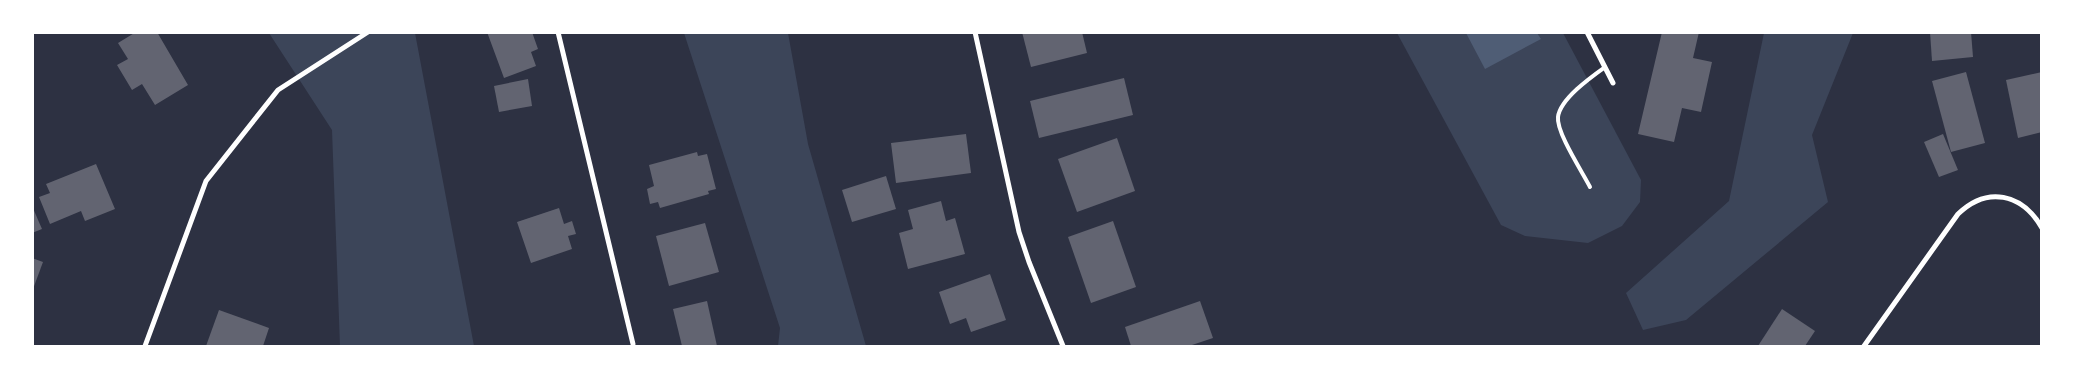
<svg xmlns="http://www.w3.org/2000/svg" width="2074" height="379" font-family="'Alegreya Sans',sans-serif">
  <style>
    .green { fill: #3c4559 }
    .water { fill: #4f5d75 }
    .building { fill: #626471 }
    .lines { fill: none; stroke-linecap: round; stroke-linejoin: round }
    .service { stroke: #fff; stroke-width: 4 }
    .minor { stroke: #fff; stroke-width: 5 }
  </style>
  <rect width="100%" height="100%" fill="#2d3142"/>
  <g class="green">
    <polygon points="269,33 415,33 474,346 340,346 332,130"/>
    <polygon points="684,33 788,33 808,144 866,346 778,346 780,328"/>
    <polygon points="1397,33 1563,33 1641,180 1640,202 1622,226 1588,243 1525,236 1501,225"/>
    <polygon points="1764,33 1853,33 1812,135 1828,202 1686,320 1643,330 1626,293 1729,201"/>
  </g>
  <polygon class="water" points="1466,33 1537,33 1541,39 1485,69"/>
  <g class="building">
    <polygon points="136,32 157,32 188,85 155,105 142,84 132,90 117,65 128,59 118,43"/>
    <polygon points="487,32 532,32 538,49 531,52 536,66 504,78"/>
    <polygon points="1022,32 1082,32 1087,53 1031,67"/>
    <polygon points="1662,32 1699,32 1693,58 1712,62 1701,112 1682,108 1674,142 1638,134"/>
    <polygon points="1930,32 1971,32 1973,57 1932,61"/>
    <polygon points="1966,72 1985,143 1951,152 1932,81"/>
    <polygon points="2042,72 2042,132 2018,138 2006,80"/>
    <polygon points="1124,78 1133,115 1039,138 1030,101"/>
    <polygon points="528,79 532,106 499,112 494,86"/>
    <polygon points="966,134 971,173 896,183 891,143"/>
    <polygon points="1943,134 1958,170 1939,177 1924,142"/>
    <polygon points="1117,138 1135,191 1077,212 1058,159"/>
    <polygon points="697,152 698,156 707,154 716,189 708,191 709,194 660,208 658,202 650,204 647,189 654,186 649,165"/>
    <polygon points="96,164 115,209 85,221 81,211 50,224 39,197 50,193 46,184"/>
    <polygon points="886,176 896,209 852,222 842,190"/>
    <polygon points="941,201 946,221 955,218 965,254 908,269 899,233 913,229 908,210"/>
    <polygon points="32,206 42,229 32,233"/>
    <polygon points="559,208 564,224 572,221 576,234 568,236 572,249 531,263 517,222"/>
    <polygon points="1113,221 1136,287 1091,303 1068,237"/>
    <polygon points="705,223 719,272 669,286 656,236"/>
    <polygon points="32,258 43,262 33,289 32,289"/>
    <polygon points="990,274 1006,320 971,332 966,318 950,324 939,292"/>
    <polygon points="707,301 717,346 682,346 673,309"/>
    <polygon points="1200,301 1213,338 1189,346 1131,346 1125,327"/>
    <polygon points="1782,309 1815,331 1805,346 1758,346"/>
    <polygon points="219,310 269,328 263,346 206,346"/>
  </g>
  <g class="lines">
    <path class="service" d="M1590,187C1583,173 1556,132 1558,117C1560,99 1591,77 1605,67"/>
    <g class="minor">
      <polyline points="558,32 633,344"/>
      <polyline points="975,32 1019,232 1029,262 1063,346"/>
      <polyline points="1587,32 1613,83"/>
      <polyline points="145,346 206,181 278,90 368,32"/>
      <path d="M1864,346L1958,214C1987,186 2022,193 2042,228"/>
    </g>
  </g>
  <rect width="2074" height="379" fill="none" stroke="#ffffff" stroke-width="68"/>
</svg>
